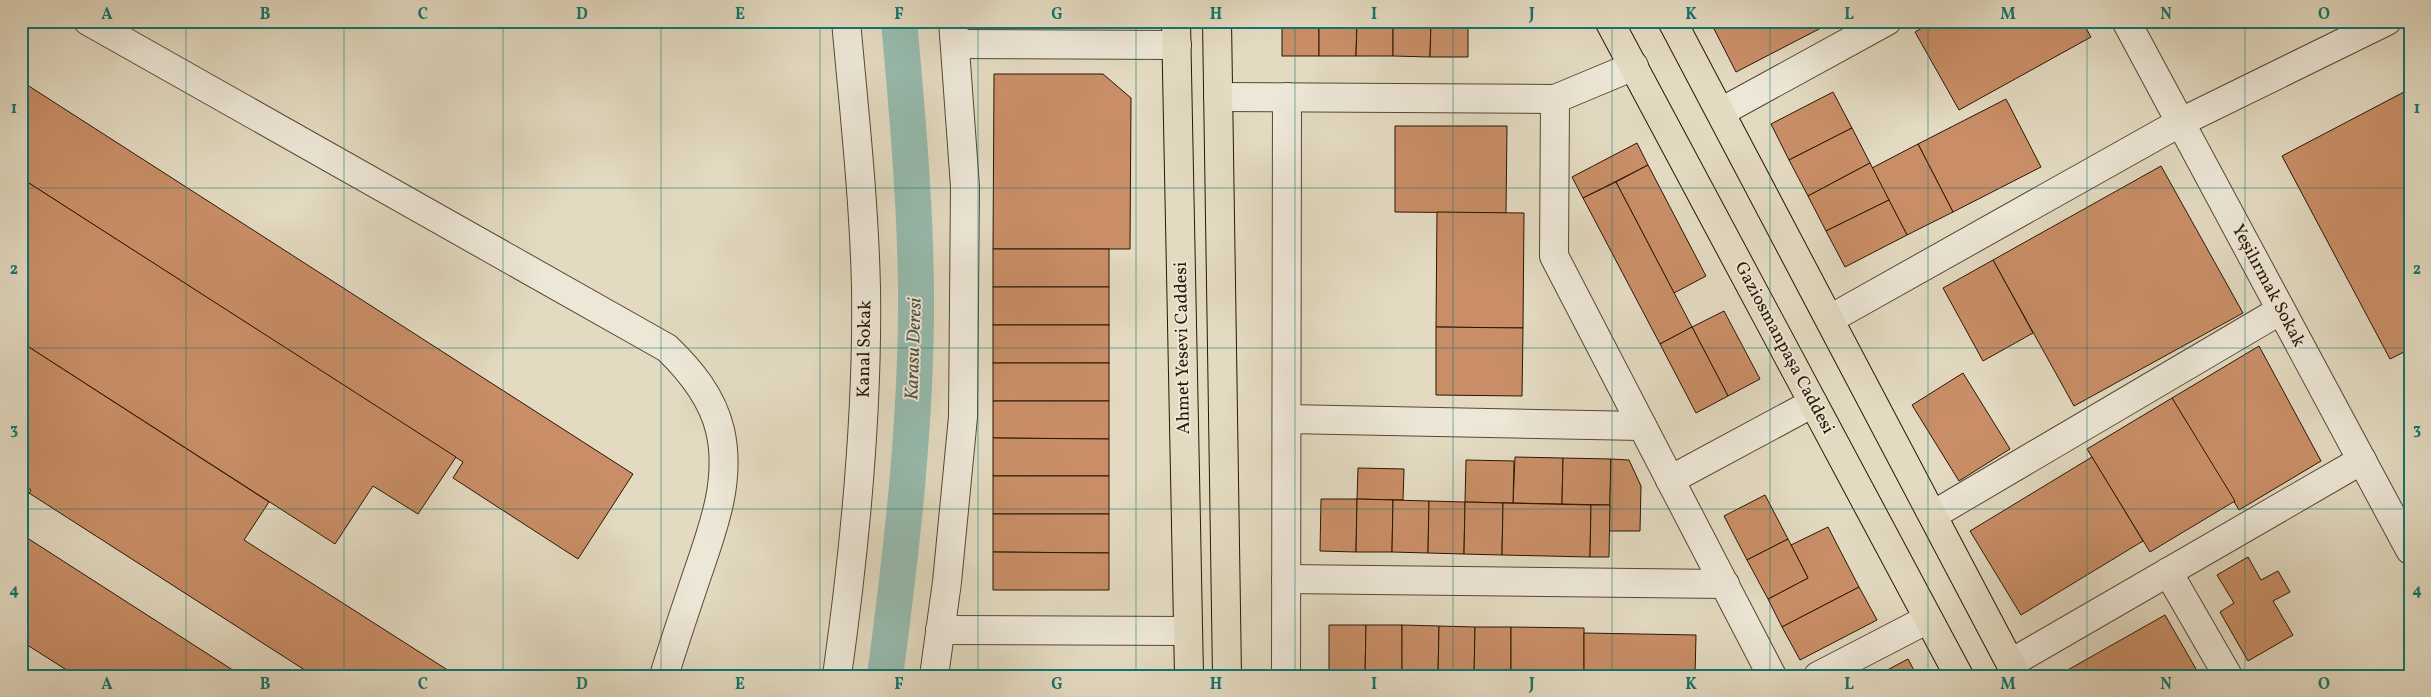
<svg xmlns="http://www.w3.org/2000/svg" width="2431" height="697" font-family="Vollkorn,serif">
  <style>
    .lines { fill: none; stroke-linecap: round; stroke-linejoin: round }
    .canal { stroke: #96bbae; stroke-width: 36 }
    .building { fill: #c98e67; stroke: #291602 }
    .minor-casing { stroke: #584732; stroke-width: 30 }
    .major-casing { stroke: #291602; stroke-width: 30 }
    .highway-casing { stroke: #291602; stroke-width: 30 }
    .minor { stroke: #ede7d7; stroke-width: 28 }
    .major { stroke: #e3dac1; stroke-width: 28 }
    .highway { stroke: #e3dac1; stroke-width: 28 }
    .grid { fill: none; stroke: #0f766e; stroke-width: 1; stroke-opacity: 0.55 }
    .labels { text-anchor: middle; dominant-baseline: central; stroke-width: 4; stroke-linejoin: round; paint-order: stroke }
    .street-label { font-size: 18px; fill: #291602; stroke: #ede7d7 }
    .water-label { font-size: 19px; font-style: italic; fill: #4f503e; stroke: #ede7d7 }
    .neatline { fill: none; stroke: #0f766e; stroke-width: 2 }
    .grid-label { font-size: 16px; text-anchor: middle; font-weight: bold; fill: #0f766e }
  </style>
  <rect width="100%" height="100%" fill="#e3dac1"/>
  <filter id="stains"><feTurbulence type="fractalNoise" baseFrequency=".004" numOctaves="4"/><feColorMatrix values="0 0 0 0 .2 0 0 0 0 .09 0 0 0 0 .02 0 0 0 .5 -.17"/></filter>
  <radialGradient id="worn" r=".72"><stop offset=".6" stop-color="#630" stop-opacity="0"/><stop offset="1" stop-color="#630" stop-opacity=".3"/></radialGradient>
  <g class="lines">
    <path class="canal" d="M885,676C902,548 917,418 916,289C915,199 907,110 899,21"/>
  </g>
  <g class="building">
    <rect x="1282" y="21" width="37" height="35"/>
    <polygon points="1319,21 1357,21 1356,56 1319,56"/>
    <polygon points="1357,21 1393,21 1393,56 1356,56"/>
    <polygon points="1393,21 1431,21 1430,57 1393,56"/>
    <polygon points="1431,21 1468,21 1468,57 1430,57"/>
    <polygon points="1710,21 1815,21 1819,29 1736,72"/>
    <polygon points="1815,21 1834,21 1819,29"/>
    <polygon points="1934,21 2082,21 2091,37 1959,110 1915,32"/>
    <polygon points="994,74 1103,74 1131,98 1130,249 993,249"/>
    <polygon points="21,81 633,474 578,559 453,478 463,462 21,178"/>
    <polygon points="1833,92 1852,128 1789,160 1771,124"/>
    <polygon points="2404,92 2410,102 2410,349 2390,359 2282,156"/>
    <polygon points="2006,99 2041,167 1953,212 1918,144"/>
    <polygon points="1395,126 1507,126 1506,213 1395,212"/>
    <polygon points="1852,128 1870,163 1808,196 1789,160"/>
    <polygon points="1637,143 1648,165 1583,198 1572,177"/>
    <polygon points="1918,144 1953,212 1907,235 1872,168"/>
    <polygon points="1870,163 1889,200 1826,231 1808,196"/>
    <polygon points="1648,165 1706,276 1674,293 1616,182"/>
    <polygon points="2161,166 2243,313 2074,406 1993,260"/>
    <polygon points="21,178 456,457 418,514 373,486 335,544 21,342"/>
    <polygon points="1616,182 1692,327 1660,344 1583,198"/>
    <polygon points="1889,200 1907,235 1845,267 1826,231"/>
    <polygon points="1437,212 1524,213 1523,328 1436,327"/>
    <rect x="993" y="249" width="116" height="38"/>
    <polygon points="1993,260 2033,333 1983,361 1943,288"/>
    <rect x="993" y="287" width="116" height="38"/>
    <polygon points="1724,311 1760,379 1728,396 1692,327"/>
    <rect x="993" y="325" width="116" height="38"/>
    <polygon points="1436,327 1523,328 1522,396 1436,395"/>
    <polygon points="1692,327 1728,396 1696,413 1660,344"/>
    <polygon points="21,342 269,502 244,540 457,676 314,676 29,493 31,490 21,484"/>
    <polygon points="2259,346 2321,461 2239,510 2172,398"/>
    <rect x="993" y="363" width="116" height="38"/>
    <polygon points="1963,373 2010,449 1959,481 1912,405"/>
    <polygon points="2172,398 2235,501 2150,552 2087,449"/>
    <polygon points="993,401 1109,401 1109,439 993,438"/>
    <polygon points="993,438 1109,439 1109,476 993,476"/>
    <polygon points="1515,457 1563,458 1562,504 1513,503"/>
    <polygon points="2092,457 2143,541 2021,615 1970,531"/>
    <polygon points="1563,458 1611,459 1610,505 1562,504"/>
    <polygon points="1611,459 1629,460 1641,486 1640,531 1609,531"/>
    <polygon points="1466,460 1514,461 1513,503 1465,502"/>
    <polygon points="1358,468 1404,469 1403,500 1357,499"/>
    <rect x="993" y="476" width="116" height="38"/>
    <polygon points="1765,495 1788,539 1747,560 1724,516"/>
    <polygon points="1321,499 1357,499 1356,552 1320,551"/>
    <polygon points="1357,499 1393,500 1392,552 1356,552"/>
    <polygon points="1393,500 1429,501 1428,553 1392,552"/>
    <polygon points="1429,501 1465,502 1464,554 1428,553"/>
    <polygon points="1465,502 1503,503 1502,555 1464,554"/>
    <polygon points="1503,503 1591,505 1590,557 1502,555"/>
    <polygon points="1591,505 1610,505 1609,557 1590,557"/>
    <polygon points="993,514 1109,514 1109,553 993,552"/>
    <polygon points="1828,527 1859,587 1782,627 1768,599 1808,578 1791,545"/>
    <polygon points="21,534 242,676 76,676 21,641"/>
    <polygon points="1788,539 1808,578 1768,599 1747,560"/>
    <polygon points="993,552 1109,553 1109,590 993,590"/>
    <polygon points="2248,557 2261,580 2278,571 2290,592 2273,601 2293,635 2248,661 2220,612 2234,603 2217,575"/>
    <polygon points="1859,587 1877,620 1800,660 1782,627"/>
    <polygon points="2165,615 2200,676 2057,676"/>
    <polygon points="1329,625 1366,625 1365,676 1329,676"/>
    <polygon points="1366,625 1402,625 1402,676 1365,676"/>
    <polygon points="1402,625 1439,626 1438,676 1402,676"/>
    <polygon points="1439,626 1475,627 1474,676 1438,676"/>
    <polygon points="1475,627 1511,627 1511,676 1474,676"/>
    <polygon points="1511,627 1584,628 1584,676 1511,676"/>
    <polygon points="1584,633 1696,635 1695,676 1584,676"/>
    <polygon points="1908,659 1917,676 1876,676"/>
    <polygon points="1120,671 1120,676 1001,676 1001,672"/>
  </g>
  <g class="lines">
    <defs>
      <g id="minor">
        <path d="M88,21L667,348C691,371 712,397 720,430C732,481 712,531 696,578C685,611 674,643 664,676"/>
        <polyline points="2126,21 2410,550"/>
        <polyline points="955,44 1177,45"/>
        <polyline points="1218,97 1555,99 1634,66"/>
        <polyline points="1555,99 1554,256 1772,676"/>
        <polyline points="1721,112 1887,21"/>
        <polyline points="1830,319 2181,122 2387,21"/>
        <polyline points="1287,419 1642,426"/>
        <polyline points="1670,480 1813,403"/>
        <polyline points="1933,515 2281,310"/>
        <polyline points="2168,572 2228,676"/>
        <polyline points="1286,579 1725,584"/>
        <polyline points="940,630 1188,631"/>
        <polyline points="2011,663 2362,460"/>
        <path d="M837,676C855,548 868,418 866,288C864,199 854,110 846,21"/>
        <polyline points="934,676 947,582 963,417 965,187 953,21"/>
        <polyline points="1286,676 1287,97"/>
        <polyline points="1818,676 1928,619"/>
      </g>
      <g id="major">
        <polyline points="1609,21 1959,676"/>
        <polyline points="1672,21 2017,676"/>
      </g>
      <g id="highway">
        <polyline points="1176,21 1189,676"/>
        <polyline points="1217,21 1227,676"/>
      </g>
    </defs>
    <use href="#minor" class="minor-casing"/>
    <use href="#major" class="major-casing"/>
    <use href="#highway" class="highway-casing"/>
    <use href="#minor" class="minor"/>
    <use href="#major" class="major"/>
    <use href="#highway" class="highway"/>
  </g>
  <path class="grid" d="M186,21V676M344,21V676M503,21V676M661,21V676M820,21V676M978,21V676M1136,21V676M1295,21V676M1453,21V676M1612,21V676M1770,21V676M1928,21V676M2087,21V676M2245,21V676M21,188H2410M21,348H2410M21,509H2410"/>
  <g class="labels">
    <g class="street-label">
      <text transform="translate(2268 286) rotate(62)">Yeşilırmak Sokak</text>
      <text transform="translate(1183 348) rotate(-91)">Ahmet Yesevi Caddesi</text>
      <text transform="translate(1784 348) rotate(62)">Gaziosmanpaşa Caddesi</text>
      <text transform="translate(865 349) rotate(-89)">Kanal Sokak</text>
    </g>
    <g class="water-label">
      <text transform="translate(914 349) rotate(-88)">Karasu Deresi</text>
    </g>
  </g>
  <rect width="2431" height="697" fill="none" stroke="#e3dac1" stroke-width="55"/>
  <rect x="28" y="28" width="2376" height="642" class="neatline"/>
  <g class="grid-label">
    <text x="107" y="19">A</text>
    <text x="265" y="19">B</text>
    <text x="423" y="19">C</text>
    <text x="582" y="19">D</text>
    <text x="740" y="19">E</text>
    <text x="899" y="19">F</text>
    <text x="1057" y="19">G</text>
    <text x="1216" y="19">H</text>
    <text x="1374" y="19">I</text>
    <text x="1532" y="19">J</text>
    <text x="1691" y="19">K</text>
    <text x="1849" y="19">L</text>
    <text x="2008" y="19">M</text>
    <text x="2166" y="19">N</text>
    <text x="2324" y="19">O</text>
    <text x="14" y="113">1</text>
    <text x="2417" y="113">1</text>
    <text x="14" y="274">2</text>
    <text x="2417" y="274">2</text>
    <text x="14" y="434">3</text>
    <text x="2417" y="434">3</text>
    <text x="14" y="595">4</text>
    <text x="2417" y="595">4</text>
    <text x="107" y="689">A</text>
    <text x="265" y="689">B</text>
    <text x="423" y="689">C</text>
    <text x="582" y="689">D</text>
    <text x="740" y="689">E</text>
    <text x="899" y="689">F</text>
    <text x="1057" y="689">G</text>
    <text x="1216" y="689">H</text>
    <text x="1374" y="689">I</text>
    <text x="1532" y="689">J</text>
    <text x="1691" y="689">K</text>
    <text x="1849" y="689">L</text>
    <text x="2008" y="689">M</text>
    <text x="2166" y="689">N</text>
    <text x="2324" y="689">O</text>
  </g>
  <rect width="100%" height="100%" filter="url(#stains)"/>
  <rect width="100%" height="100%" fill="url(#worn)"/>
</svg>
